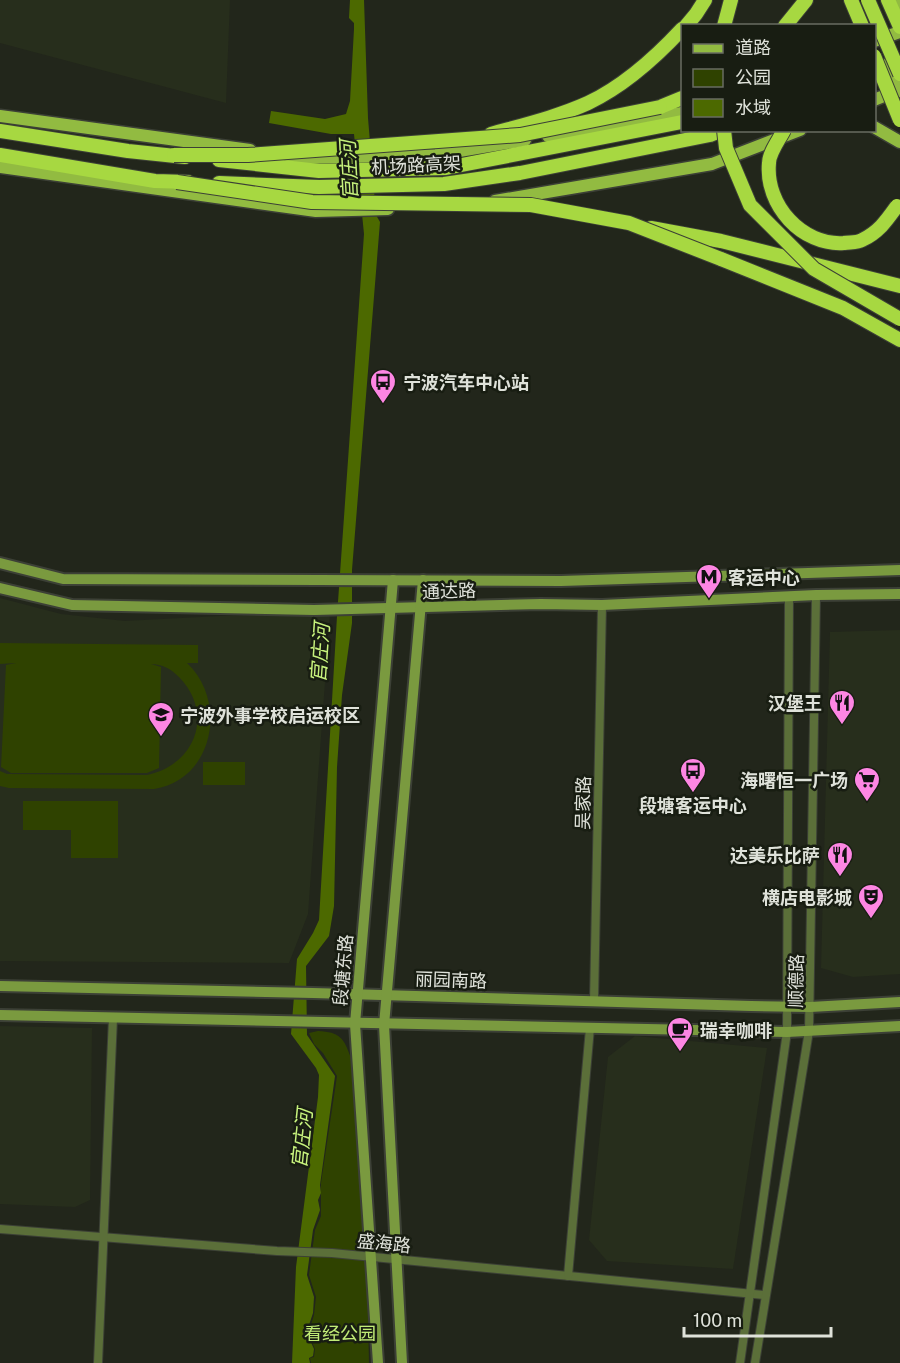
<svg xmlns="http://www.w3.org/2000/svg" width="900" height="1363" font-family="'Public Sans','Noto Sans SC',sans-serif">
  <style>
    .built { fill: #272e1c }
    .green { fill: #2f4200 }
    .water { fill: #4c6900 }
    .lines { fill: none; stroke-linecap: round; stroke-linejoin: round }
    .street-casing { stroke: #3c4036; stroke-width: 10 }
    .secondary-casing { stroke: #3c4036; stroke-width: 14 }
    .primary-casing { stroke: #3c4036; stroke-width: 15 }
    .highway-casing { stroke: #3c4036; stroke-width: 16 }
    .street { stroke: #5b6f39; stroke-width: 8 }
    .secondary { stroke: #7a9a3f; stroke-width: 10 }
    .primary { stroke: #92bb41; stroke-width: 12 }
    .highway { stroke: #a7d841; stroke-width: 14 }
    .highway-bridge-casing { stroke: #3c4036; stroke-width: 16; stroke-linecap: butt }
    .highway-bridge { stroke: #a7d841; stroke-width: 14 }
    .labels { text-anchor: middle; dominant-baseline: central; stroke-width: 5; stroke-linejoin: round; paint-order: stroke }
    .street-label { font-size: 18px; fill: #dfe2da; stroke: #181d12 }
    .poi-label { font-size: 18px; font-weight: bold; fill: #dfe2da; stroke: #181d12; text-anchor: start }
    .park-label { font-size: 18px; fill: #c1ec77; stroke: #181d12 }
    .water-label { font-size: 20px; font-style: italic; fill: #c7f27d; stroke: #181d12 }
  </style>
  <rect width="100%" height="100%" fill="#22261b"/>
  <g class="built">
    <polygon points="0,0 230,0 226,103 0,43"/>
    <polygon points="0,598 61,614 125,621 220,616 330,614 308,914 289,963 0,961"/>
    <polygon points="900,630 900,974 853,977 821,968 830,632"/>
    <polygon points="0,1026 92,1028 90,1200 75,1207 0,1204"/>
    <polygon points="635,1036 767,1048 733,1269 607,1261 589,1240 608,1057"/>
  </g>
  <g class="green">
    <path d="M0,643L198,645V663H187C228,701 214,780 154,789L9,788L0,786V771L7,774L147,775C195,765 215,714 179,677C171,669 162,664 151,664L161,667L159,768L147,773H11L1,767L6,665L16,663L0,664Z"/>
    <rect x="203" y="762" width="42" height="23"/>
    <polygon points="23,801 118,801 118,858 71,858 71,830 23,830"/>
    <path d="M318,1031C340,1032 344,1038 351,1058L367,1273L369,1363H311L310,1358L314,1357L315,1349L310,1337V1328L314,1315L316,1297L309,1275L315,1230L321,1216V1183L337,1076L323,1053L314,1044L309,1033Z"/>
  </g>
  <polygon class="water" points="350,0 364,0 368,118 376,215 380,222 352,570 352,623 342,695 337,767 334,906 329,936 306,966 307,1035 335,1076 320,1185 321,1193 318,1200 320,1210 313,1230 307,1275 314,1297 313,1313 308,1328 309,1338 314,1349 313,1356 309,1358 310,1363 292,1363 296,1267 318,1097 319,1075 316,1068 291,1034 297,959 313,933 319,920 337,616 364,234 354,134 331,134 269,123 271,111 325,119 346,114 350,101 354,29 354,23 349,18"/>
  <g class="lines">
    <defs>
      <g id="street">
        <polyline points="594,1001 602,605"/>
        <polyline points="0,1229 277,1251 332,1253 765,1295"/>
        <polyline points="568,1276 590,1028"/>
        <polyline points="98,1363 113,1018"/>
        <polyline points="740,1363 787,1032 789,596"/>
        <polyline points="755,1363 809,1031 816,595"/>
      </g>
      <g id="secondary">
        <polyline points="0,563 63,579 561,581 900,570"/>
        <polyline points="0,588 72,605 314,610 541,604 602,605 816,595 900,594"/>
        <polyline points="0,986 313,993 751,1006 810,1007 900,1002"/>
        <polyline points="0,1015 787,1032 900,1026"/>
        <polyline points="378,1363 355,1024 393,580"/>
        <polyline points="402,1363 384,1025 423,580"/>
      </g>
      <g id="primary">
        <polyline points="897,0 900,7"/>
        <polyline points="874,41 900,32"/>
        <polyline points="889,63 900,91"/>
        <polyline points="874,100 898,90"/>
        <polyline points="0,116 250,150"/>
        <polyline points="874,127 900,142"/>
        <polyline points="548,136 682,113"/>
        <polyline points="289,156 306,158 436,155 525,140"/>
        <polyline points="0,167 316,211 388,209"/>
        <polyline points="495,201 712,164 800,130"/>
      </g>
      <g id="highway">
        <polyline points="851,0 862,26"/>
        <polyline points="888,0 900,27"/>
        <polyline points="686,26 696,14 705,0"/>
        <polyline points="724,26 731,0"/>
        <polyline points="785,26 806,0"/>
        <polyline points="660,107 682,98"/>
        <polyline points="0,131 128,151 185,157"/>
        <path d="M491,134C523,125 557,117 588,103C624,86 655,58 682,29"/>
        <polyline points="0,155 155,181 188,182"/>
        <polyline points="219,160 319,171 446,168 682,122"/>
        <polyline points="219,183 319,187 444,184 520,173 710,135 722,130"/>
        <polyline points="651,228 721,241 900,286"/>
        <polyline points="721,259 843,308 900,340"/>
      </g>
    </defs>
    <use href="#street" class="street-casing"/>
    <use href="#secondary" class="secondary-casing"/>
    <use href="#primary" class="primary-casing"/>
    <use href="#highway" class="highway-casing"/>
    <use href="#street" class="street"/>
    <use href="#secondary" class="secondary"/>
    <use href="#primary" class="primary"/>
    <use href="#highway" class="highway"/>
    <defs>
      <g id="highway-bridge">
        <polyline points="868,0 900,74"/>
        <polyline points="874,56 900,120"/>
        <polyline points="724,130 726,148 750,205 814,269 900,319"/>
        <path d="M784,130C779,140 769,153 769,163C765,205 802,246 844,243C850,242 857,243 862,240C879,232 887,220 897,206"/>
        <polyline points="174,155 248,155 520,135 660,107"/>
        <polyline points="177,182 312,202 531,205 629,223 721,259"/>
      </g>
    </defs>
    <use href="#highway-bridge" class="highway-bridge-casing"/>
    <use href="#highway-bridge" class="highway-bridge"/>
  </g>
  <defs>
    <symbol id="bus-pin" viewBox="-11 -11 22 30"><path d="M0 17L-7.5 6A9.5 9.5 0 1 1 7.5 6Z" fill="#fd86e3" stroke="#181d12"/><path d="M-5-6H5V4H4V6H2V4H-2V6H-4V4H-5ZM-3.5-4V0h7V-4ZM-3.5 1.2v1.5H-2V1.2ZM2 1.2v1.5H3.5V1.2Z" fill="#111"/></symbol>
    <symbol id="metro-pin" viewBox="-11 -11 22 30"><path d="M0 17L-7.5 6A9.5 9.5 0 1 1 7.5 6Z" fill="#fd86e3" stroke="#181d12"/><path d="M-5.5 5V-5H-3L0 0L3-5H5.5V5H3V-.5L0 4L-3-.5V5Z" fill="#111"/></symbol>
    <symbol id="restaurant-pin" viewBox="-11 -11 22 30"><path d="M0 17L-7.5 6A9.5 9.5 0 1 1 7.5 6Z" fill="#fd86e3" stroke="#181d12"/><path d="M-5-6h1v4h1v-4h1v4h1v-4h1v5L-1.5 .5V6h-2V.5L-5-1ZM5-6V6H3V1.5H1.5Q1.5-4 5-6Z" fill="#111"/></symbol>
    <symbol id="school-pin" viewBox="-11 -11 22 30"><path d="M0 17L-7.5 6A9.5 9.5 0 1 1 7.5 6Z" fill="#fd86e3" stroke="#181d12"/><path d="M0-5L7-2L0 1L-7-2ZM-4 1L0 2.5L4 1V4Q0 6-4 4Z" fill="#111"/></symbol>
    <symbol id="supermarket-pin" viewBox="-11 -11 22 30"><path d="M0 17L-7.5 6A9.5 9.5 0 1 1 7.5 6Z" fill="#fd86e3" stroke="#181d12"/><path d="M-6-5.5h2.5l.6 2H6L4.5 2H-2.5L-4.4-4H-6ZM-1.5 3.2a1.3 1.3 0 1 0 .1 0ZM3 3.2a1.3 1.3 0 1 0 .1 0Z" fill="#111"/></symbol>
    <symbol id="theatre-pin" viewBox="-11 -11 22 30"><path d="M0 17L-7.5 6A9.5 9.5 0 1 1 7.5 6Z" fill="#fd86e3" stroke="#181d12"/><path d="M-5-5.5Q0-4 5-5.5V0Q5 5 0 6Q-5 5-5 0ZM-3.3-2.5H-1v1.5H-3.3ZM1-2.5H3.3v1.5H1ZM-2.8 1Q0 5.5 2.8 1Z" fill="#111"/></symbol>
    <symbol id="cafe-pin" viewBox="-11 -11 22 30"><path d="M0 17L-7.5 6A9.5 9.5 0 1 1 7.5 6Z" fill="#fd86e3" stroke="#181d12"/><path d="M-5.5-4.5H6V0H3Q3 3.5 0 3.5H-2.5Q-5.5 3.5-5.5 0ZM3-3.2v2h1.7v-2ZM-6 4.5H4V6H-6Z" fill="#111"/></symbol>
  </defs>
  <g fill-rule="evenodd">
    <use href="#bus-pin" x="368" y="367" width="30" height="40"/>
    <use href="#metro-pin" x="694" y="562" width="30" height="40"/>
    <use href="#restaurant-pin" x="827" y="688" width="30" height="40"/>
    <use href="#school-pin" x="146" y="700" width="30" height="40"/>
    <use href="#bus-pin" x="678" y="756" width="30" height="40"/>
    <use href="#supermarket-pin" x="852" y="765" width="30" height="40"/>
    <use href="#restaurant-pin" x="825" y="840" width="30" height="40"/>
    <use href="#theatre-pin" x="856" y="882" width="30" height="40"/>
    <use href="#cafe-pin" x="665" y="1015" width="30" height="40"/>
  </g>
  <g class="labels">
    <g class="street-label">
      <text transform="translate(416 165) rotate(-3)">机场路高架</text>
      <text transform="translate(449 591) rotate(-2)">通达路</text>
      <text transform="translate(583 803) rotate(-89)">吴家路</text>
      <text transform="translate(343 970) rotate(-85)">段塘东路</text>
      <text transform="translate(451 980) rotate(2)">丽园南路</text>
      <text transform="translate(796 981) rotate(-89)">顺德路</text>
      <text transform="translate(384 1243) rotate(6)">盛海路</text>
    </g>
    <g class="poi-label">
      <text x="403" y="382">宁波汽车中心站</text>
      <text x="728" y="577">客运中心</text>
      <text x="822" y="703" text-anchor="end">汉堡王</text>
      <text x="180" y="715">宁波外事学校启运校区</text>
      <text x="848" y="780" text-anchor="end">海曙恒一广场</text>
      <text x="693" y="805" text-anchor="middle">段塘客运中心</text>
      <text x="820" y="855" text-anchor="end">达美乐比萨</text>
      <text x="852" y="897" text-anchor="end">横店电影城</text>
      <text x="700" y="1030">瑞幸咖啡</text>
    </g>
    <g class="park-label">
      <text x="340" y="1333">看经公园</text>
    </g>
    <g class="water-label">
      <text transform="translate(349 170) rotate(-93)">官庄河</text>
      <text transform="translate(320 653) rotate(-86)">官庄河</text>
      <text transform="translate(302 1139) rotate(-84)">官庄河</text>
    </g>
  </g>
  <rect x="681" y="24" width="195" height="108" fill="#181d12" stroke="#686c62" stroke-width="1.5"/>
  <rect x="693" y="44" width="30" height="9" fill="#92bb41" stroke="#686c62" stroke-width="1.5"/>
  <text x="735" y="54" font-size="18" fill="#dfe2da">道路</text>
  <rect x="693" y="69" width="30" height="18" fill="#2f4200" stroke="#686c62" stroke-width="1.5"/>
  <text x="735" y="84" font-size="18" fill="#dfe2da">公园</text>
  <rect x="693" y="99" width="30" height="18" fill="#4c6900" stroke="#686c62" stroke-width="1.5"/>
  <text x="735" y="114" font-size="18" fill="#dfe2da">水域</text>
  <path d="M684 1327v9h147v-9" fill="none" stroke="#dfe2da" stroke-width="3"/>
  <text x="693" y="1327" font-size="18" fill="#dfe2da" stroke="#181d12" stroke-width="4.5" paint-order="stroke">100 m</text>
</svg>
